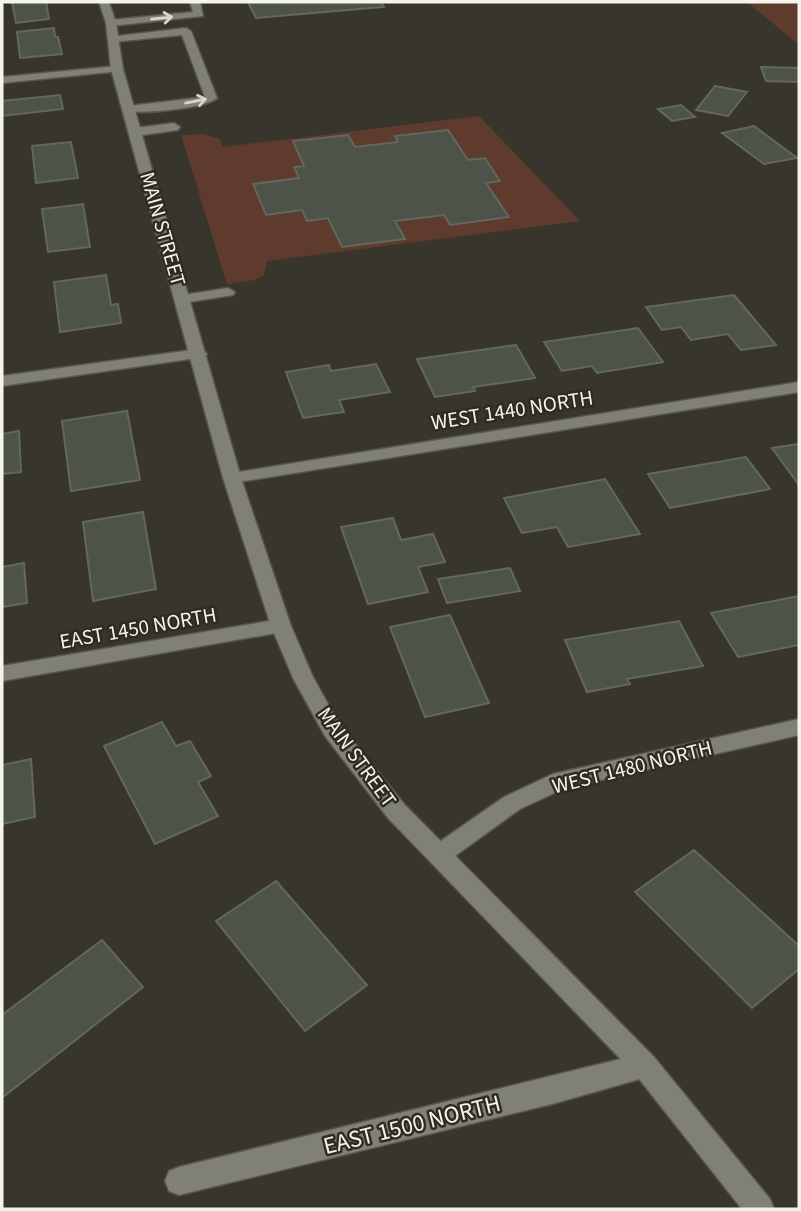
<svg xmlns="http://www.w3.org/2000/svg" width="801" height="1211" font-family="'Source Sans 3',sans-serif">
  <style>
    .green { fill: #5f3b2d }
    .building { fill: #4e5349; stroke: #62685d; stroke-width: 2 }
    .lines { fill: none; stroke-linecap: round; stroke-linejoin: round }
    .service-casing { stroke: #56554c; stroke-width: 3 }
    .minor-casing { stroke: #56554c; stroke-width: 3 }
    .tertiary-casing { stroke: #56554c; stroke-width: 3 }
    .service { fill: #818074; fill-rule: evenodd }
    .minor { fill: #818074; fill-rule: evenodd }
    .tertiary { fill: #818074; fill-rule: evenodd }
    .oneway { stroke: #d7d6ce }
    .labels { text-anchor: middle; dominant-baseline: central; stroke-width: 5; stroke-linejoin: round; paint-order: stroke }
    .street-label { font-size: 21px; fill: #f4f3ec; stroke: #2e2c22 }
    .near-street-label { font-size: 24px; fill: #f4f3ec; stroke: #2e2c22 }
  </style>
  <rect width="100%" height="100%" fill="#38362c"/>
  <g class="green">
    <polygon points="747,2 799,2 799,45"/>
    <polygon points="479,116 580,221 267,261 264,275 255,280 227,284 181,135 203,134 220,139 222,147"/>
  </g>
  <g class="building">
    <polygon points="12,2 46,2 49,19 16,23"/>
    <polygon points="248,2 381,2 384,7 256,18"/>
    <polygon points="54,28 55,37 58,37 62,54 20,58 17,32"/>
    <polygon points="761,67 799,68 799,82 766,81"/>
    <polygon points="715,86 747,92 728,116 696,110"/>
    <polygon points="60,95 63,109 2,116 2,101"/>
    <polygon points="681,105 695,117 672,121 658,109"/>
    <polygon points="754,126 797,158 764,164 722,133"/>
    <polygon points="448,130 468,160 485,158 500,181 486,183 509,217 450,225 444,215 395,221 405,239 342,247 328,218 307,221 302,210 266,215 253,184 299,178 294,167 304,166 293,141 348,135 355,147 398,142 395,136"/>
    <polygon points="71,142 78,178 36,183 32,146"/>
    <polygon points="83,204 90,247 48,252 42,209"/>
    <polygon points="106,275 111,305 118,304 121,323 60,332 54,282"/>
    <polygon points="734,295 776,345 741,350 728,334 691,340 681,327 662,330 646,307"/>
    <polygon points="638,328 663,362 597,373 592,366 562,371 544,342"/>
    <polygon points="516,345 535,378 473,387 475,391 435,397 417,359"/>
    <polygon points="376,364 390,392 339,400 344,412 303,418 286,372 329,365 331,371"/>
    <polygon points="127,411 140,480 71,491 62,421"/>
    <polygon points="19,431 21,472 2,474 2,434"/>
    <polygon points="799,444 799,485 772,448"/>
    <polygon points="746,457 770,489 670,508 648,474"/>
    <polygon points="605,479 640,534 568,547 557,527 522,533 504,498"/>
    <polygon points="143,512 156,589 93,601 83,522"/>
    <polygon points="393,518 401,540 433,534 445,562 418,567 428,592 368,604 341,527"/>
    <polygon points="24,563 27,603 2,607 2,567"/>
    <polygon points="510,568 520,591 447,603 438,579"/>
    <polygon points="799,596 799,645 738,657 711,613"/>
    <polygon points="450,615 489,703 425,717 390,627"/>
    <polygon points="679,621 703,666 627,679 630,684 587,692 565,640"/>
    <polygon points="162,722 176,746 190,741 211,776 198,782 218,816 155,844 104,746"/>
    <polygon points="31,759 35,817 2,824 2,765"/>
    <polygon points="694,850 799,946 799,969 752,1008 635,892"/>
    <polygon points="276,881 367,985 305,1031 216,921"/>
    <polygon points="102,940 143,987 2,1098 2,1015"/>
  </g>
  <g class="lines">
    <defs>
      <g id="service">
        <polygon points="190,2 200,2 203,16 111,26 106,23 111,20 193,12"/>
        <path d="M186,28L191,31L217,98C204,109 142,114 124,111V107L128,106L205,97L182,35L113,42L109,41V37Z"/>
        <polygon points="174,123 180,127 178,130 135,136 129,132 135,128"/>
        <polygon points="228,288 235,292 233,295 183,303 176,299 183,295"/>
      </g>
      <g id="minor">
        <polygon points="117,66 121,67 121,71 2,83 2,77"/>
        <polygon points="199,349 204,351 207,354 204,357 2,386 2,376"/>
        <polygon points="799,382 799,392 232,483 223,478 232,473"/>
        <polygon points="281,619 288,621 291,626 288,631 2,681 2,666"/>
        <polygon points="799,719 799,735 565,788 520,809 448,861 440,864 432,861 428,854 432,847 504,797 553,774"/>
        <polygon points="645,1053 654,1057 658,1066 654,1075 552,1104 179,1195 169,1191 165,1181 169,1171 179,1167"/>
      </g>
      <polygon id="tertiary" points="99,2 109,2 116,23 123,69 241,478 291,626 313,677 339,724 404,804 654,1057 770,1199 774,1209 742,1209 636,1075 388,818 325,736 293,678 271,626 223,478 111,69 106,23"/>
    </defs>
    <use href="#service" class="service-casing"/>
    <use href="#minor" class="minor-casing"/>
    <use href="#tertiary" class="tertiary-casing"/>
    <use href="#service" class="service"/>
    <use href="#minor" class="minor"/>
    <use href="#tertiary" class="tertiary"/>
  </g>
  <defs><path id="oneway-shaft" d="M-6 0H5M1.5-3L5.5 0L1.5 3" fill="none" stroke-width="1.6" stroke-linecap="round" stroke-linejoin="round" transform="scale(1.75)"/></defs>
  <g class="oneway">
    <use href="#oneway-shaft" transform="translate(162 18) rotate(-6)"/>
    <use href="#oneway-shaft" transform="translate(196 101) rotate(-11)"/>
  </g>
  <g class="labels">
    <g class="street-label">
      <text transform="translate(163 229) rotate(74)">MAIN STREET</text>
      <text transform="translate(512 410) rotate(-9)">WEST 1440 NORTH</text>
      <text transform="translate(138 628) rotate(-10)">EAST 1450 NORTH</text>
      <text transform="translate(357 757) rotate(54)">MAIN STREET</text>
      <text transform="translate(632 767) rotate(-14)">WEST 1480 NORTH</text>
    </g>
    <g class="near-street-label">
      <text transform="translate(412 1125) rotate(-14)">EAST 1500 NORTH</text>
    </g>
  </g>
  <rect width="801" height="1211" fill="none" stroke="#f4f3ec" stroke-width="7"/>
</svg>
